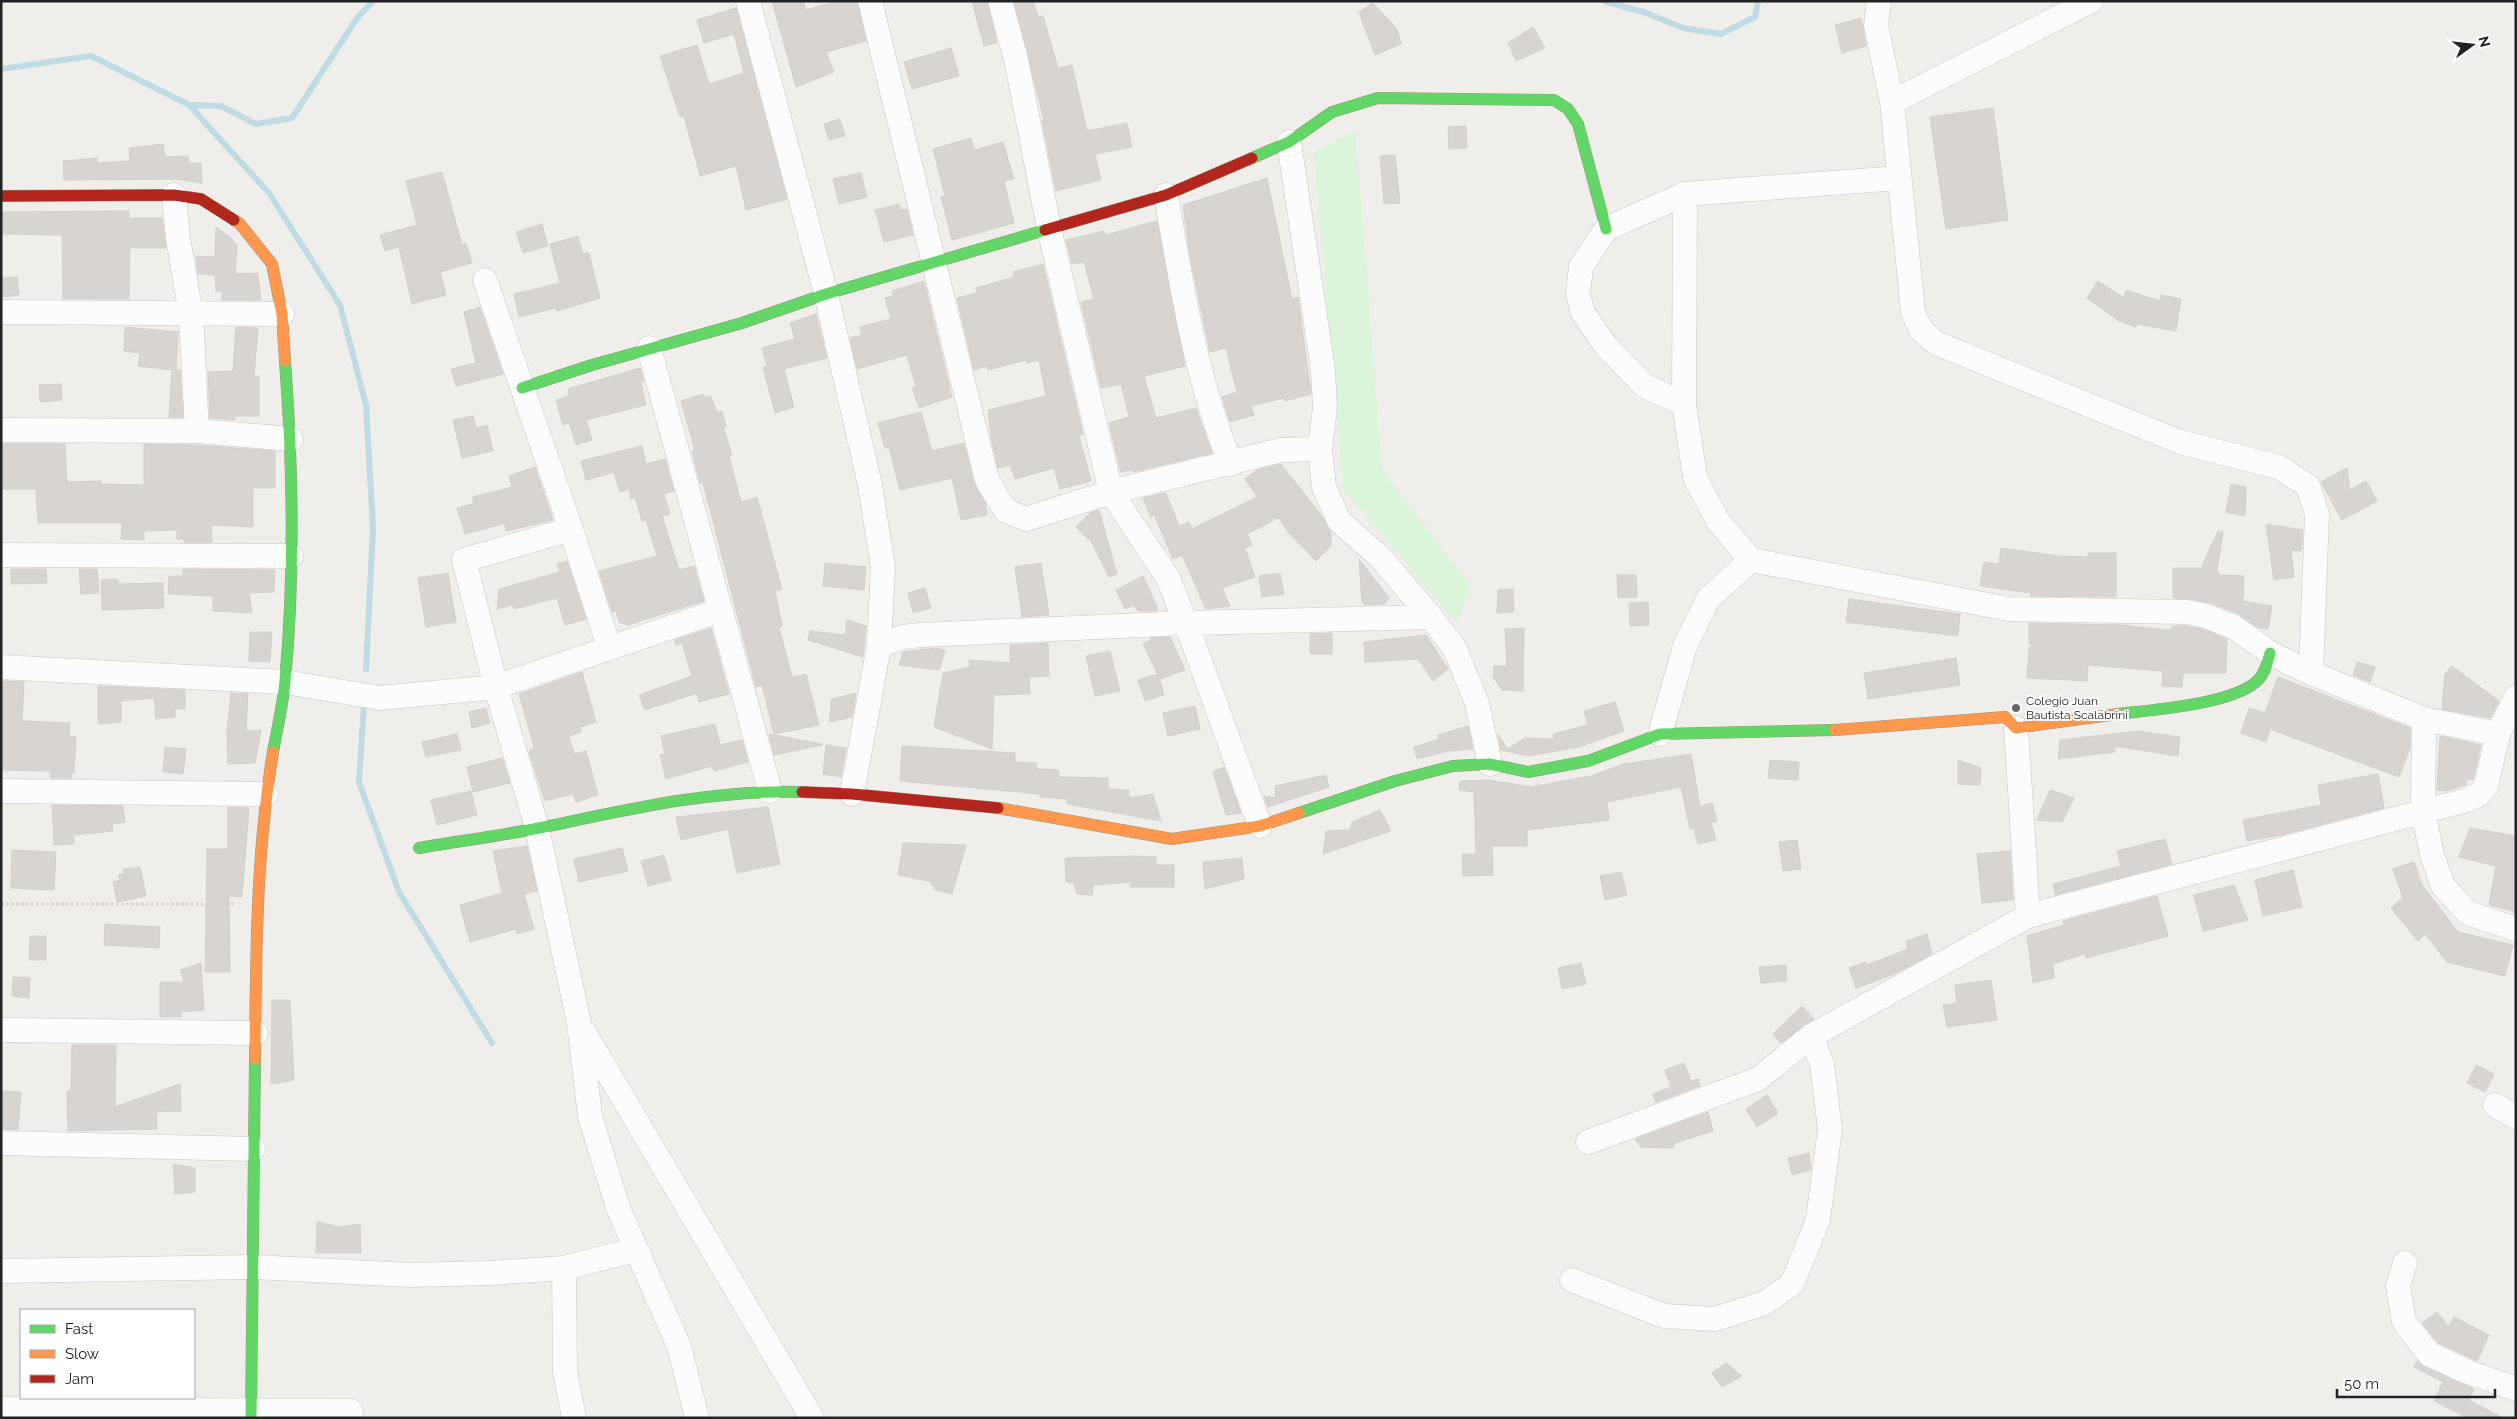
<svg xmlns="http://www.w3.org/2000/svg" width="2517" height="1419" font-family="Raleway,sans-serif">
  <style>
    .park { fill: #daf5da }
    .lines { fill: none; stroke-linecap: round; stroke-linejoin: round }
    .stream { stroke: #bfdbe3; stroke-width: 6 }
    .building { fill: #d7d4d2; stroke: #d3d0cc }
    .street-casing { stroke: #c9c8c7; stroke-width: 25 }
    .fast-casing { stroke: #999a82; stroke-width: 12 }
    .slow-casing { stroke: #999a82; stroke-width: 12 }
    .jam-casing { stroke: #999a82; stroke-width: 12 }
    .path { stroke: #dccecd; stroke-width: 3; stroke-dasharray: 2.5 2.5; stroke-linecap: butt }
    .street { stroke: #fdfcfc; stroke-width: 24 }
    .fast { stroke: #63d668; stroke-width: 11 }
    .slow { stroke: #ff974d; stroke-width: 11 }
    .jam { stroke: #b3261e; stroke-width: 11 }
    .poi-dot { fill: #6a6968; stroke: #fff; stroke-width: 2 }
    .labels { text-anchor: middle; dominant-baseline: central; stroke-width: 4; stroke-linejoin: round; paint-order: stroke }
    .poi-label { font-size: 12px; fill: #222; stroke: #fff; text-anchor: start }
  </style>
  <rect width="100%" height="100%" fill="#f0eeeb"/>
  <polygon class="park" points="1355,130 1382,471 1470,585 1457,623 1343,488 1314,153"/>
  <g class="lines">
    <g class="stream">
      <polyline points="1604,1 1646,13 1683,28 1721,34 1755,17 1758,1"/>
      <polyline points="1,69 91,56 189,105 269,193 340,305 366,405 373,528 366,669"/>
      <polyline points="189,105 221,106 256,124 292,118 357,18 373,1"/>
      <polyline points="364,704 359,782 399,892 492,1043"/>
    </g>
  </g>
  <g class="building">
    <polygon points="772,1 803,1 806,10 837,1 857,1 866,41 826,52 834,72 796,87"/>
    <polygon points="972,1 987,1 997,43 984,46"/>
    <polygon points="1014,1 1033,1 1038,17 1043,16 1058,68 1072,65 1087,131 1127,123 1132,147 1095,154 1101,180 1056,191 1042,120 1044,120"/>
    <polygon points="1373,3 1397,29 1401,44 1375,55 1359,12"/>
    <polygon points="736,8 787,199 746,210 736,166 700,176 684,116 680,117 660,56 697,45 709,84 744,73 734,34 704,43 697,20"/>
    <polygon points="1861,18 1866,46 1842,53 1835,25"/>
    <polygon points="1533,27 1545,48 1516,61 1508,43"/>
    <polygon points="951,48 959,76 912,89 904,62"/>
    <polygon points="1993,108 2008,220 1946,229 1930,117"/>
    <polygon points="840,119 845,136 829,140 824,124"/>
    <polygon points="1466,126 1467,148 1449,149 1448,127"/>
    <polygon points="971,138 974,150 1003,142 1014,179 1004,181 1014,223 952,240 941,197 945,196 933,149"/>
    <polygon points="163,144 165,157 188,156 189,163 201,163 202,183 177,179 64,180 63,161 97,158 98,163 130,161 129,148"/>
    <polygon points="1395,155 1400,203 1384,204 1380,156"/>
    <polygon points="442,172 462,245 466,243 472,263 440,272 446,295 412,304 399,247 385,251 380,235 417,225 406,181"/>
    <polygon points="861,173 867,197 839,204 833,179"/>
    <polygon points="1267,178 1292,299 1298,297 1311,394 1285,401 1284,398 1251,406 1254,415 1230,422 1222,397 1237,392 1226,348 1210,352 1191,261 1183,205"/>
    <polygon points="899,204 901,210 907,209 913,235 884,242 875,210"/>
    <polygon points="129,211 129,218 162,218 166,248 130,248 129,299 63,299 62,235 1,234 1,212"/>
    <polygon points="1157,221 1185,366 1144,376 1156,418 1196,408 1212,453 1133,472 1133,469 1121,472 1109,423 1129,417 1121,384 1101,388 1081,302 1094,299 1084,262 1072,264 1066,240 1104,231 1105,235"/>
    <polygon points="542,224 548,246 523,253 516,232"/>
    <polygon points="216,227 229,236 237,245 235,274 258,273 261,300 222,300 222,291 216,291 215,275 198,274 196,256 215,257"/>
    <polygon points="578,236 583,254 589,253 600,298 557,311 556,308 519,317 514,294 560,283 550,244"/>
    <polygon points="1043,264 1083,434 1079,436 1091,481 1060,489 1054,468 1015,479 1010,465 998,468 991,437 988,410 1046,396 1039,360 1027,363 1026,360 988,370 987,366 974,370 957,298 977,293 976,288 1014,277 1013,272"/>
    <polygon points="17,277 19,295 1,297 1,278"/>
    <polygon points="924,281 952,397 919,408 912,388 916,387 907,355 857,369 850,338 862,335 860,327 891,319 885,298 893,296 892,291"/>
    <polygon points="2098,281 2124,298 2126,290 2160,301 2161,295 2181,299 2176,331 2137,324 2136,327 2119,321 2087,298"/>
    <polygon points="480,307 503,374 456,386 451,369 476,363 464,312"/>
    <polygon points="816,314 827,358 784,369 794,407 775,413 763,367 767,366 762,348 795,339 790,323"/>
    <polygon points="125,327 178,332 176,370 180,370 183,417 169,417 172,370 138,366 140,353 124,351"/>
    <polygon points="236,327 258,328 254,376 259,376 259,416 235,416 235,420 210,418 208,372 233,371"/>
    <polygon points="640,368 644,381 641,382 646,405 586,420 592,440 576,445 569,423 563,425 556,400 569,396 568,389"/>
    <polygon points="61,384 62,400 40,402 39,385"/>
    <polygon points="703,394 704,398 711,396 717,413 722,411 726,427 723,427 732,455 729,456 741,502 757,497 782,589 775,591 782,626 779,627 792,677 806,674 819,725 774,734 762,685 756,687 703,483 700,483 692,451 695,450 681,401"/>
    <polygon points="921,412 932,451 964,443 974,483 985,503 987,515 961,520 952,478 900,490 889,447 885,448 878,423"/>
    <polygon points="473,416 476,428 487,425 493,451 462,458 453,420"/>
    <polygon points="1,444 65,444 67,482 101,481 101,484 144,485 144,444 196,445 275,451 275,488 253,488 253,527 211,525 212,542 184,542 184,539 177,539 177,530 144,531 144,540 121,539 122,523 38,523 36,489 1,489"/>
    <polygon points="642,446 646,464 665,459 674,491 664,494 670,514 662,516 679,570 694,566 704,601 628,625 619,622 616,610 612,612 599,571 657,556 646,520 642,521 635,497 631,499 629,489 620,492 614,472 586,480 581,461"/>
    <polygon points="1281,464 1321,515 1331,532 1331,546 1316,561 1288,532 1279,518 1275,519 1272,516 1273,521 1247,534 1252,545 1245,548 1255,577 1222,588 1230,606 1206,609 1182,555 1173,559 1154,514 1151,518 1143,498 1166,493 1179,526 1189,522 1192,529 1257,497 1245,479 1257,470"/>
    <polygon points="535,467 553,520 506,531 505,523 465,534 457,508 473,504 473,497 512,487 509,476"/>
    <polygon points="2347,468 2350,490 2366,481 2377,501 2342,520 2321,482"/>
    <polygon points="2231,484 2246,487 2245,516 2226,512"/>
    <polygon points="1099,510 1117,574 1109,577 1090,539 1088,539 1076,527 1090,513"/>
    <polygon points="2266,524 2303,530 2301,551 2291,550 2294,577 2274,580"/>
    <polygon points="2218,531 2223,532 2217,570 2219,575 2244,576 2243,601 2272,606 2268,629 2257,627 2239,614 2211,603 2190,599 2173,598 2173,568 2201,568"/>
    <polygon points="2001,548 2059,556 2088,557 2088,553 2116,553 2116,597 2030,596 2031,593 1980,586 1984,562 1999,564"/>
    <polygon points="1359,559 1389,598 1384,604 1364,605 1362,601"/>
    <polygon points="567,561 586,619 565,625 557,598 514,609 513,605 497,609 499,589 560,572 557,564"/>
    <polygon points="825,563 866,567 864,590 823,586"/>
    <polygon points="1041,563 1049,615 1022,617 1015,567"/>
    <polygon points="11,569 46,569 47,583 11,584"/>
    <polygon points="79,569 97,569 99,593 81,594"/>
    <polygon points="183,569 275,570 274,592 249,593 252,613 213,611 213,596 168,594 169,576 183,576"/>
    <polygon points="448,573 456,622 426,627 418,578"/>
    <polygon points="1280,573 1284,594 1262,597 1259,576"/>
    <polygon points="1617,575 1636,575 1637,597 1618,598"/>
    <polygon points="1143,576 1157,607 1157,611 1138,611 1134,605 1125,609 1116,590"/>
    <polygon points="118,579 119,584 163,583 164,608 102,610 101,580"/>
    <polygon points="925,588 931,608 913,613 908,593"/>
    <polygon points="1513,589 1514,612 1497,613 1498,590"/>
    <polygon points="1849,599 1960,614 1958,636 1846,622"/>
    <polygon points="1648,602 1649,625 1630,626 1629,603"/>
    <polygon points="847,620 866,626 863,657 808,640 810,631 845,635"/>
    <polygon points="2029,623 2120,625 2166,630 2172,629 2172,626 2185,626 2202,629 2227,639 2226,673 2183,673 2182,687 2162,686 2163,671 2088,665 2087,681 2027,678 2029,647 2035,646 2029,644"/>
    <polygon points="711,628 729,694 699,702 697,693 645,710 639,695 692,676 682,643 676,645 675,640"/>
    <polygon points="1524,628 1523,691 1502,690 1493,677 1494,666 1507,666 1505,629"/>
    <polygon points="250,632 272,632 270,662 249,661"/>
    <polygon points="1332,633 1332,654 1310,654 1310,634"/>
    <polygon points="1426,635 1448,669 1433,681 1418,659 1365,662 1364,642"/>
    <polygon points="1170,637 1185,670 1160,679 1143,644 1151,640 1150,638"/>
    <polygon points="1048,643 1049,676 1029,677 1030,694 994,695 992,749 934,727 943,673 970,667 969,660 1010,663 1010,645"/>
    <polygon points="936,648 945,651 939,670 899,665 903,652"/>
    <polygon points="1110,651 1120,691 1095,696 1086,656"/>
    <polygon points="1956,658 1960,685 1868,699 1864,673"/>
    <polygon points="2357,662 2375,667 2370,682 2353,675"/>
    <polygon points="2452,666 2499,701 2490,718 2442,709 2445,674"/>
    <polygon points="582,672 596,722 580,727 581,732 569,736 574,754 586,751 598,795 576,802 573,794 545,801 529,752 534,747 519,694"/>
    <polygon points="1158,674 1164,695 1145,701 1138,680"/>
    <polygon points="2278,677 2410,728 2410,748 2399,777 2270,729 2266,742 2241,733 2249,708 2265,713"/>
    <polygon points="1,681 24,682 22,721 70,723 69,736 76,737 74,773 71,773 72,778 50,778 50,771 1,770"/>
    <polygon points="98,686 185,690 185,709 175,709 175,717 156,719 154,698 121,701 121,722 98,724"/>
    <polygon points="231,693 248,694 246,731 261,730 255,763 228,764 227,731"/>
    <polygon points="856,693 852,717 829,722 832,699"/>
    <polygon points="1615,702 1624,731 1579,747 1528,756 1501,750 1498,735 1508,749 1525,738 1554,739 1553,734 1588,725 1584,711"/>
    <polygon points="1195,706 1200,729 1168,736 1163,713"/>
    <polygon points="486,708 490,723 472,728 469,712"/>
    <polygon points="715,724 720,745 742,740 748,762 714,771 712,766 666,779 660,755 665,754 661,736"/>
    <polygon points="1468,726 1473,749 1449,751 1417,759 1414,747 1439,739 1438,735"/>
    <polygon points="2138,731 2180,737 2178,756 2114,746 2115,752 2058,759 2060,740"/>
    <polygon points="457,734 461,750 426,757 422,742"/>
    <polygon points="769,734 822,744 822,745 774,755"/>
    <polygon points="2440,736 2481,745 2473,780 2467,779 2466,785 2446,791 2437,790"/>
    <polygon points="826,745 846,748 841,777 823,774"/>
    <polygon points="902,746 1015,753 1015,762 1037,763 1036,769 1059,770 1059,777 1108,778 1108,789 1129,790 1129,798 1153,794 1161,821 1067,804 1067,799 1040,797 1040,794 900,781"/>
    <polygon points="165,747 186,749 183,774 163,772"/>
    <polygon points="1691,754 1700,806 1712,803 1717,821 1711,823 1716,840 1698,844 1694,829 1690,829 1681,787 1607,802 1609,820 1527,830 1527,846 1492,846 1493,875 1463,876 1462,854 1476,854 1474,792 1459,790 1460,781 1489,780 1531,787 1591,776 1624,764"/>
    <polygon points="502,758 510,783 473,792 467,767"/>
    <polygon points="1770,760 1799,762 1798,780 1768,778"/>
    <polygon points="1958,760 1981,768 1980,785 1958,784"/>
    <polygon points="1224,767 1241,813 1226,815 1213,772"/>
    <polygon points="2378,774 2384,808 2285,834 2247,841 2243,820 2321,805 2318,785"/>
    <polygon points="1326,775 1329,787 1268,807 1264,796 1276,798 1275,786"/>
    <polygon points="2050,790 2074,798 2062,822 2037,820"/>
    <polygon points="471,791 477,815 437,825 431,800"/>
    <polygon points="52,805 123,806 125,822 112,824 113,831 74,835 74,844 54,845"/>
    <polygon points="228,807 249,808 242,897 229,896 230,972 205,972 207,849 228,849"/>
    <polygon points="768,807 780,864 737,873 728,829 681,840 676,817"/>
    <polygon points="1380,810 1391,831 1323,854 1326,831 1350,830 1352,822"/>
    <polygon points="2470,828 2516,836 2516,912 2489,905 2496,866 2459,857"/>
    <polygon points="2165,839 2172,864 2055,895 2053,884 2121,866 2117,851"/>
    <polygon points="1797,840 1801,869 1783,871 1779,842"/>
    <polygon points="903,843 966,845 952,894 936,890 929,881 898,875"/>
    <polygon points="527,846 537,891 524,894 534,929 517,934 516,929 470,942 460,905 502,893 493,851"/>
    <polygon points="622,848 628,871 579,882 574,859"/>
    <polygon points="12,850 56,852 54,890 11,888"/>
    <polygon points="2010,851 2013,900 1982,903 1977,854"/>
    <polygon points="664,855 671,880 648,886 641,861"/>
    <polygon points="1134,856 1156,857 1156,865 1174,865 1174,887 1130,887 1131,882 1093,885 1092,895 1077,894 1074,883 1066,882 1065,858"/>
    <polygon points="1242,858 1244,879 1205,889 1203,862"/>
    <polygon points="2414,862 2422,885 2458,932 2513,945 2505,976 2447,962 2425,934 2418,941 2391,908 2403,898 2393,869"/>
    <polygon points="140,867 146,896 117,902 113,882 120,880 118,875 124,874 123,869"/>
    <polygon points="2293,870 2302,907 2263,916 2255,880"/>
    <polygon points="1621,872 1627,895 1605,900 1600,876"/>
    <polygon points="2234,885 2248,920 2203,931 2194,895"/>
    <polygon points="2157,896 2168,936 2086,958 2085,954 2053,964 2054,978 2033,983 2027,936 2064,925 2063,921"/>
    <polygon points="105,924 160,927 159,948 104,945"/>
    <polygon points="1927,934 1932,954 1894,974 1856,988 1849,968 1866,962 1867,965 1908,949 1906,941"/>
    <polygon points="30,936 46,936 46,960 29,960"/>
    <polygon points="201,963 204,1010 181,1012 181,1017 160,1017 160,982 184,982 180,970"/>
    <polygon points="1581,963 1586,984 1562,989 1558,968"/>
    <polygon points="1786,965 1787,981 1761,983 1759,967"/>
    <polygon points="13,977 30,978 29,998 12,996"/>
    <polygon points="1991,980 1997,1020 1947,1027 1943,1005 1957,1003 1955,985"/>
    <polygon points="272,1000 290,1000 294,1080 271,1084"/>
    <polygon points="1802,1006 1814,1019 1781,1043 1773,1034"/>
    <polygon points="72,1045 116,1045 115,1107 180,1084 181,1111 156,1112 157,1129 68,1131 67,1091 71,1091"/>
    <polygon points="1684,1063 1691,1081 1698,1079 1700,1086 1656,1102 1653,1094 1671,1087 1665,1070"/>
    <polygon points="2476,1065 2494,1074 2485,1092 2467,1083"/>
    <polygon points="1,1091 21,1092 18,1130 1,1129"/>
    <polygon points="1767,1095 1778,1113 1757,1127 1746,1109"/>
    <polygon points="1708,1112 1713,1131 1675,1143 1673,1148 1641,1147 1635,1139"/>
    <polygon points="1809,1153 1811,1170 1792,1175 1788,1158"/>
    <polygon points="173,1164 195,1168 195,1192 175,1194"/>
    <polygon points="317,1222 339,1227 360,1224 361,1253 316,1253"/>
    <polygon points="2437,1312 2449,1327 2454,1317 2489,1335 2477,1361 2438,1343 2422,1323"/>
    <polygon points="2417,1361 2423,1366 2474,1389 2469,1400 2503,1418 2468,1418 2434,1401 2443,1382 2414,1367"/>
    <polygon points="1726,1363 1742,1376 1722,1387 1712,1373"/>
  </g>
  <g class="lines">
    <defs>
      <g id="street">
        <polyline points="748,1 826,294 870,485 883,567 879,646 852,794"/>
        <polyline points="870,1 987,480 1005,510 1026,519 1111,492 1281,450 1320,449"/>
        <polyline points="1000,1 1016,59 1049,228 1111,492 1168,578 1186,623 1260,826"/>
        <polyline points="1879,1 1876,25 1892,102 1913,312 1921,330 1936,343 2180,442 2279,467 2308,486 2317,514 2311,673"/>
        <polyline points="1892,102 2091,1"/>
        <polyline points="1289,142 1323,370 1325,407 1320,449 1324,487 1339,521 1380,557 1431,617 1455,649 1477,703 1490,764"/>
        <polyline points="1685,194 1684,404 1695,477 1718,521 1751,560 2009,609 2187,612 2206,616 2234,627 2270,653 2311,673 2424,719 2498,734"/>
        <polyline points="174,195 178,238 191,314 197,431"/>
        <path d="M1166,195C1182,287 1195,377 1231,464"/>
        <polyline points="485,280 571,529 609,647"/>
        <polyline points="1,312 282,314"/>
        <polyline points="649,348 770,791"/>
        <polyline points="1684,404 1645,386 1606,346 1583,313 1578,294 1581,267 1606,229 1685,194 1899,178"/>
        <polyline points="1,430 197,431 291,439"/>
        <polyline points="571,529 464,560 496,687 537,828 579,1023 590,1116 618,1208 679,1346 697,1418"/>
        <polyline points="1,555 291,556"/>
        <polyline points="879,646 903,637 920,635 1186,623 1431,617"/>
        <polyline points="1,667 285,682 380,698 496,687 721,610"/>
        <polyline points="2424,719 2423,810 2432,855 2443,886 2468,913 2516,929"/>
        <polyline points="2016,728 2028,916"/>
        <polyline points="1660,734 1685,646 1708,599 1751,560"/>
        <polyline points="1,791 266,794"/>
        <polyline points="1,1030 256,1033"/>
        <polyline points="584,1032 812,1418"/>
        <polyline points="2495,1105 2516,1117"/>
        <polyline points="1588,1142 1758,1079 1811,1036 2028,916 2467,800 2480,794 2486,786 2498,734 2516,697"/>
        <polyline points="1,1143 253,1149"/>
        <polyline points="2405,1263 2398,1286 2404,1322 2429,1354 2468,1372 2516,1389"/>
        <polyline points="564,1268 565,1371 574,1418"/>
        <polyline points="1,1271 253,1267 409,1275 489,1273 564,1268 635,1250"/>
        <polyline points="1572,1280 1664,1316 1715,1319 1765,1303 1792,1284 1818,1220 1830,1129 1822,1064 1811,1036"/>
        <polyline points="1,1409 351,1411"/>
      </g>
      <g id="fast">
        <polyline points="1252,158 1289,142 1332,112 1378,98 1554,100 1568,109 1578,124 1606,229"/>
        <polyline points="522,388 592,365 742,323 826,294 1045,230"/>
        <path d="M2118,714C2150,710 2245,704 2262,675C2266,669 2268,660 2270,653"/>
        <path d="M273,752C277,729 283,705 285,681C295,575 293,467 285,361"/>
        <polyline points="1299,813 1395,781 1453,766 1490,764 1528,772 1588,761 1660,734 1835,730"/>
        <path d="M419,848C459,841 499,836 539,828C626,810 713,789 802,792"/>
        <polyline points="251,1418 255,1059"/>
      </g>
      <g id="slow">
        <polyline points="234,220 240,224 272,264 282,314 285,361"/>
        <polyline points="1835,730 2005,717 2016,728 2118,714"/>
        <polyline points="998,808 1172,839 1260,826 1299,813"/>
        <path d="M255,1059C256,956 256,854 273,752"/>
      </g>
      <g id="jam">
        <polyline points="1,196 174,195 201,199 234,220"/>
        <polyline points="1045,230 1166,195 1252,158"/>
        <polyline points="802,792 852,794 998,808"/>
      </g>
    </defs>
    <use href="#street" class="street-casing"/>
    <use href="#fast" class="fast-casing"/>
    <use href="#slow" class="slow-casing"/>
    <use href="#jam" class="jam-casing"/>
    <polyline class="path" points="1,904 234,904"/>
    <use href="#street" class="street"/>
    <use href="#fast" class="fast"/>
    <use href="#slow" class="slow"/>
    <use href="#jam" class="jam"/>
  </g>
  <circle class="poi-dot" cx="2016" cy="708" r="5"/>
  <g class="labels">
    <g class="poi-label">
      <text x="2026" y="701">Colegio Juan<tspan x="2026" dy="14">Bautista Scalabrini</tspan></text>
    </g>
  </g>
  <rect width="2517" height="1419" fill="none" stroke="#222222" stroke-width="5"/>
  <rect x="20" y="1309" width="175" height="90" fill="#ffffff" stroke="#a7a7a7"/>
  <rect x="30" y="1325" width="25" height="8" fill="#63d668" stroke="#a7a7a7"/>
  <text x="65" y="1334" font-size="15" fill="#222222">Fast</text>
  <rect x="30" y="1350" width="25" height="8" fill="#ff974d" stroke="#a7a7a7"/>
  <text x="65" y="1359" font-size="15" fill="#222222">Slow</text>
  <rect x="30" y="1375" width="25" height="8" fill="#b3261e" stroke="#a7a7a7"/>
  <text x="65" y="1384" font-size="15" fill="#222222">Jam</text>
  <g transform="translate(2472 45) rotate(75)" stroke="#ffffff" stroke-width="4" paint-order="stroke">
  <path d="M0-4L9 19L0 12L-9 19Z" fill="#222222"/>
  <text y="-8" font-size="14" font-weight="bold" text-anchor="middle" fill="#222222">N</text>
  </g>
  <path d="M2337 1389v8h158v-8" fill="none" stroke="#222222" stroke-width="2.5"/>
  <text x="2344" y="1389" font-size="15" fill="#222222" stroke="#ffffff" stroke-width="4" paint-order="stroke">50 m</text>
</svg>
